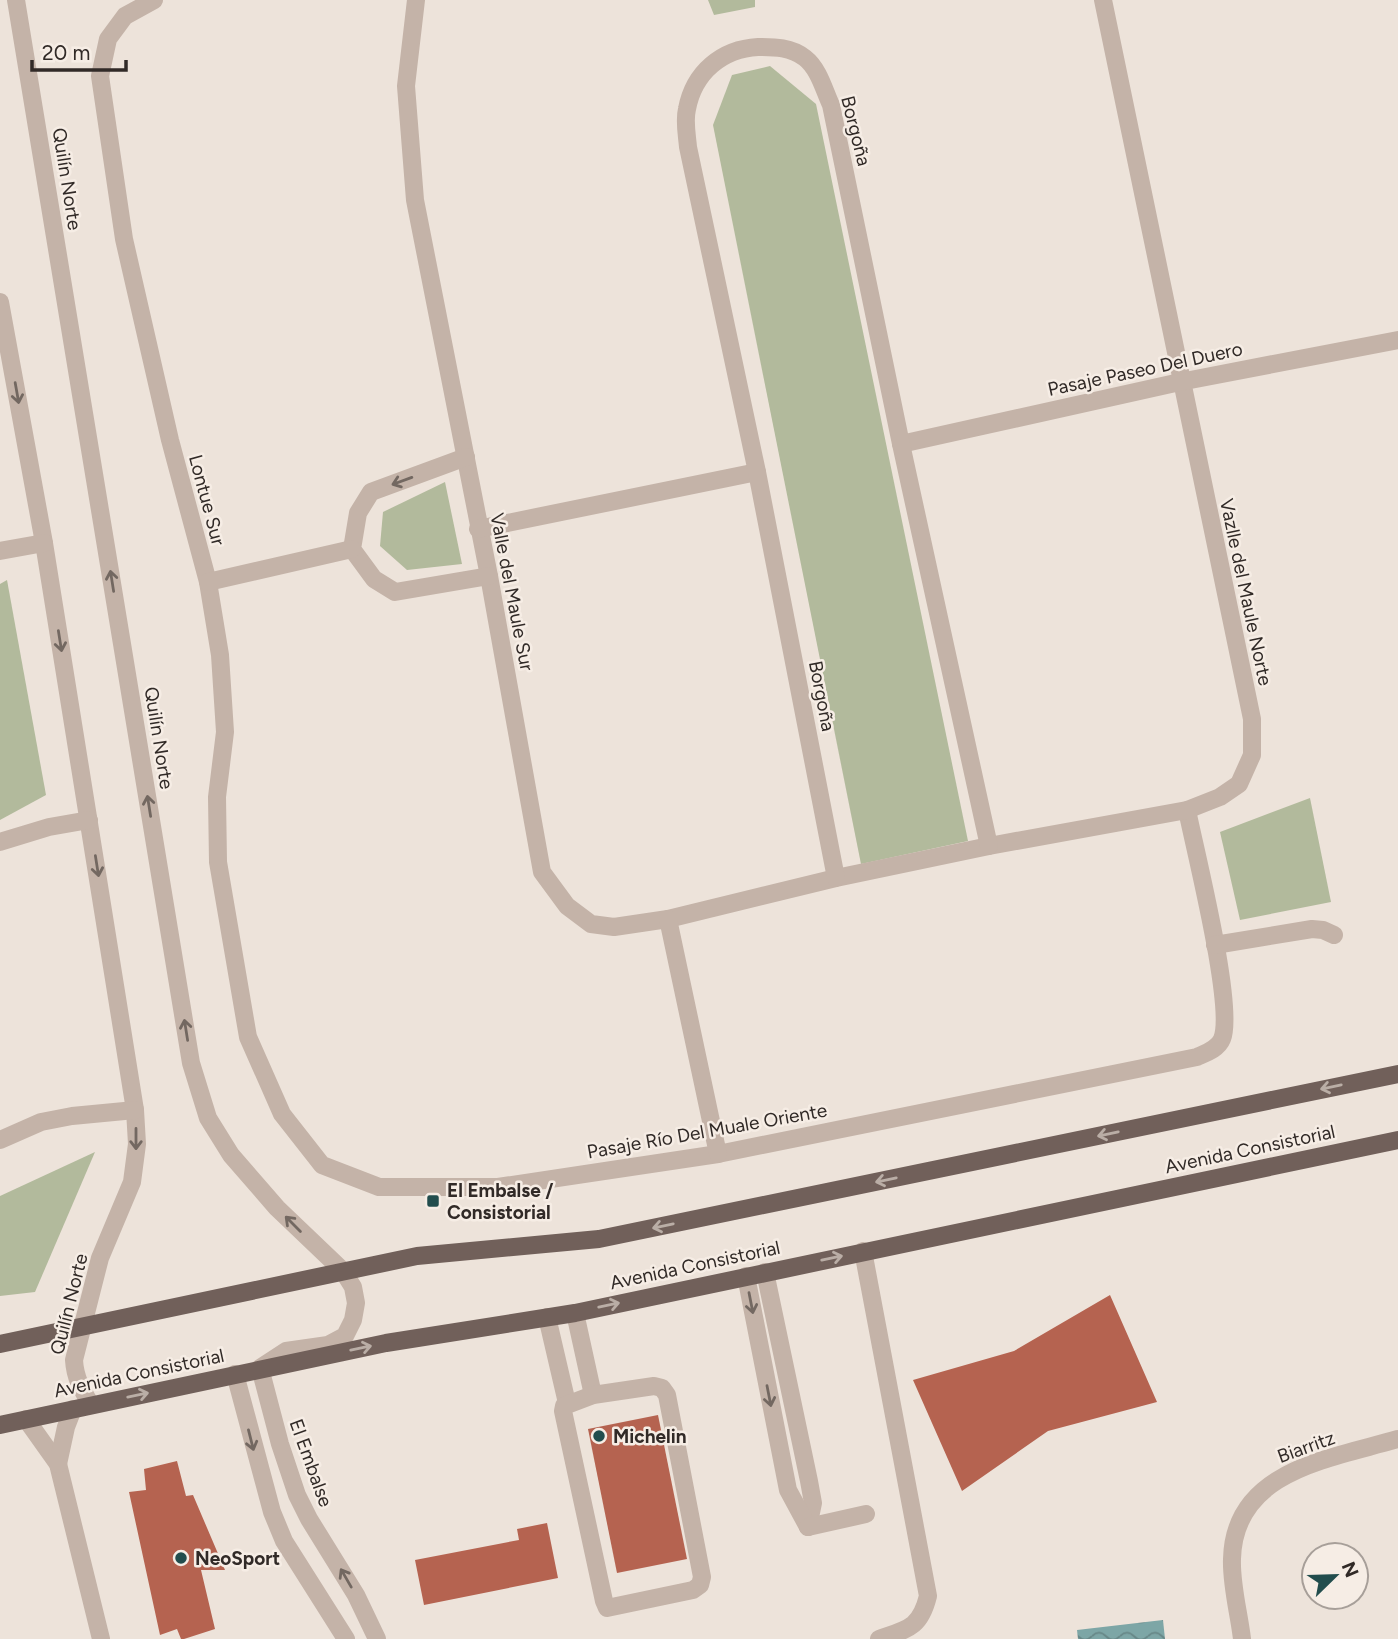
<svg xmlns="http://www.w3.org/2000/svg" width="1398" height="1639" font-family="Figtree,sans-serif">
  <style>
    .green { fill: #b2ba9c }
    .water { fill: url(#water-waves) }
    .building { fill: #b56350 }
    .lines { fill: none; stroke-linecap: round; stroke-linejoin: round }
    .minor { stroke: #c4b3a8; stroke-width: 18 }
    .major { stroke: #71605a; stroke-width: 18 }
    .oneway { stroke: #736861 }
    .oneway2 { stroke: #baaea6 }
    .poi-dot { fill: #224d4d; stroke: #f6ede5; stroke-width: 2.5 }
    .labels { text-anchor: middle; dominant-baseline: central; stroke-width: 5; stroke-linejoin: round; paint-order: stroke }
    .street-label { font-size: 19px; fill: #312a27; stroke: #f6ede5 }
    .poi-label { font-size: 19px; font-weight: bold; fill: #312a27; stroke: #f6ede5; text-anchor: start }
  </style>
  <defs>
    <pattern id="water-waves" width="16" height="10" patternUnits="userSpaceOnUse" patternTransform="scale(1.75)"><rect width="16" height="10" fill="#7da6a6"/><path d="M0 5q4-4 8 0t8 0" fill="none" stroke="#678787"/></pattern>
  </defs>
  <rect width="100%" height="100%" fill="#ede3da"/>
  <g class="green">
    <polygon points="708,0 755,0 755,7 714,15"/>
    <polygon points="770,66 816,104 968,841 861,864 713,125 732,75"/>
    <polygon points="445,482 462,564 407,570 380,546 383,512"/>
    <polygon points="7,580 46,795 0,820 0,584"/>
    <polygon points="1310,798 1331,902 1240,920 1220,832"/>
    <polygon points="95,1152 35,1292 0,1296 0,1196"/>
  </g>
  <polygon class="water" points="1163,1620 1165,1639 1078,1639 1077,1630"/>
  <g class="building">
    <polygon points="1110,1295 1157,1402 1048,1431 962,1491 913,1380 1014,1351"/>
    <polygon points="658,1415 687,1559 617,1573 588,1429"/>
    <polygon points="177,1461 186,1496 193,1495 225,1570 201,1570 215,1629 184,1639 181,1639 177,1629 160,1635 129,1492 146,1490 144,1469"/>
    <polygon points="547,1523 558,1578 424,1605 415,1560 519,1540 517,1529"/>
  </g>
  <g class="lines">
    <g class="minor">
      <polyline points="16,0 191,1063 208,1118 231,1155 277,1208 343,1271 353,1287 356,1303 353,1320 345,1336 328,1345 286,1351 260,1368 280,1444 297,1495 309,1519 356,1595 377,1639"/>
      <path d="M154,0L125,16L108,39L100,76L124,239L170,440L208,582L220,655L225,732L217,797L218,862L248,1037L282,1114L322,1165L379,1187H498L718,1154L1197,1057C1206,1053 1218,1049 1222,1039C1235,1008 1195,850 1187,810"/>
      <polyline points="416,0 406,86 415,200 489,576 542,872 567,906 591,924 614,927 668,919 836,878 989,846 1187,810 1220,797 1239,784 1252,755 1252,719 1103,0"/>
      <path d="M0,302L44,543L135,1110L137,1144L132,1182L100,1258L74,1360C75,1378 82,1390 91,1405"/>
      <polyline points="901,444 1180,382 1398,340"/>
      <polyline points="466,457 371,492 358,513 352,549 374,579 395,592 489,576"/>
      <polyline points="478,529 757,472"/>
      <polyline points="0,551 44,543"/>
      <polyline points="208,582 352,549"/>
      <polyline points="0,842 49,827 89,820"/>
      <path d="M836,878L757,472L688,147C687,135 684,121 687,109C694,72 722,49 758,47C775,47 791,47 805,58C819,69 824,90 831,105L901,444L989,846"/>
      <polyline points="668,919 718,1154"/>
      <polyline points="1215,945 1312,929 1323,930 1334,935"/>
      <polyline points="0,1140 41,1122 72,1116 135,1110"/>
      <path d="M863,1251L928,1596C920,1628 908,1629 879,1639"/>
      <polyline points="765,1272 809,1481 813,1503 808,1527"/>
      <polyline points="746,1276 788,1490 808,1527"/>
      <polyline points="575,1313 593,1395"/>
      <polyline points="547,1317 567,1403"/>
      <polyline points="235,1374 272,1512 284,1541 346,1639"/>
      <polygon points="654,1386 662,1388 667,1395 702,1577 700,1585 693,1590 607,1608 604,1601 563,1411 564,1406 593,1395"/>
      <polyline points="26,1419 58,1464 101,1639"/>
      <polyline points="58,1464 66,1427 73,1409"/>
      <polyline points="808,1527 866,1514"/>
      <path d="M1242,1639C1239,1613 1231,1585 1232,1559C1234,1470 1330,1459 1398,1439"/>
    </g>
    <g class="major">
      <polyline points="0,1344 417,1256 599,1239 1398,1074"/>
      <polyline points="0,1425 386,1343 575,1313 1398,1140"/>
    </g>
  </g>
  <defs><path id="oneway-shaft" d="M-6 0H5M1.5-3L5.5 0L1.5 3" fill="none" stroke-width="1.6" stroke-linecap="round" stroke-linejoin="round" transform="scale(1.75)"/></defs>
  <g class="oneway">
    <use href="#oneway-shaft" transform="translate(17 393) rotate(80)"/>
    <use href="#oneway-shaft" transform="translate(402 481) rotate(160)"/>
    <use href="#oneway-shaft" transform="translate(112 581) rotate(-99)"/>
    <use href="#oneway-shaft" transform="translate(60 641) rotate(81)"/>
    <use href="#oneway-shaft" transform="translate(149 806) rotate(-99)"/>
    <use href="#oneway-shaft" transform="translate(97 866) rotate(81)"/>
    <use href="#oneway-shaft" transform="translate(186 1030) rotate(-99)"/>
    <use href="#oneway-shaft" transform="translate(136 1139) rotate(90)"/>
    <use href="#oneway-shaft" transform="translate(293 1224) rotate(-135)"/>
    <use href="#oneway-shaft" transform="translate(751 1303) rotate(79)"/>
    <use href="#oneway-shaft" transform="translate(769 1396) rotate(79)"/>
    <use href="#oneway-shaft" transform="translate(251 1440) rotate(76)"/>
    <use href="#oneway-shaft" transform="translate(346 1578) rotate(-120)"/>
  </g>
  <g class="oneway2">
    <use href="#oneway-shaft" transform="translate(1331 1087) rotate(168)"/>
    <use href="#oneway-shaft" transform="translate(1108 1134) rotate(168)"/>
    <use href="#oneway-shaft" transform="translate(886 1180) rotate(168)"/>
    <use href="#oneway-shaft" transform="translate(663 1226) rotate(168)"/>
    <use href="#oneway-shaft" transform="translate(832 1258) rotate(-12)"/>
    <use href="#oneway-shaft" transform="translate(609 1305) rotate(-12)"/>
    <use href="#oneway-shaft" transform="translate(361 1348) rotate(-12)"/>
    <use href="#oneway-shaft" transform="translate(138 1395) rotate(-12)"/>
  </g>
  <g class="poi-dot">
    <rect x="426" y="1194" width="14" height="14" rx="3.5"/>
    <circle cx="599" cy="1436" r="7"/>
    <circle cx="181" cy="1558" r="7"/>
  </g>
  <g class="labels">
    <g class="street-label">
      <text transform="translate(856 131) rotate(76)">Borgoña</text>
      <text transform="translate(67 179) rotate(81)">Quilín Norte</text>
      <text transform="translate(1145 369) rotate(-12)">Pasaje Paseo Del Duero</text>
      <text transform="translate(207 500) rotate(75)">Lontue Sur</text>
      <text transform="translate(512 592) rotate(79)">Valle del Maule Sur</text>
      <text transform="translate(1246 592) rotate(78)">Vazlle del Maule Norte</text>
      <text transform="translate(822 696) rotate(79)">Borgoña</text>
      <text transform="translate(159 738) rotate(81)">Quilín Norte</text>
      <text transform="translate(707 1131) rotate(-10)">Pasaje Río Del Muale Oriente</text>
      <text transform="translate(1250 1149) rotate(-12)">Avenida Consistorial</text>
      <text transform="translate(695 1265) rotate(-12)">Avenida Consistorial</text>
      <text transform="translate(69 1304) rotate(-76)">Quilín Norte</text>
      <text transform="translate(139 1373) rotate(-12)">Avenida Consistorial</text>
      <text transform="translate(1306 1447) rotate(-20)">Biarritz</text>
      <text transform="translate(311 1463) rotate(70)">El Embalse</text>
    </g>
    <g class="poi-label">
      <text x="447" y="1190">El Embalse /<tspan x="447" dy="22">Consistorial</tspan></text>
      <text x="613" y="1436">Michelin</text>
      <text x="195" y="1558">NeoSport</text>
    </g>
  </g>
  <g transform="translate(1335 1576) rotate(67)"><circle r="33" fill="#f6ede5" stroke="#a79f99" stroke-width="2"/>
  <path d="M0-5L12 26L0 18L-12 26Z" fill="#224d4d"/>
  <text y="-10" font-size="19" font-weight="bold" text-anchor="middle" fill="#312a27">N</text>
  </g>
  <path d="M32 60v10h94v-10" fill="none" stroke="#312a27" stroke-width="3.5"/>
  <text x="42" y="60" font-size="21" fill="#312a27" stroke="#f6ede5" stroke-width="5" paint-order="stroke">20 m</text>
</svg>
